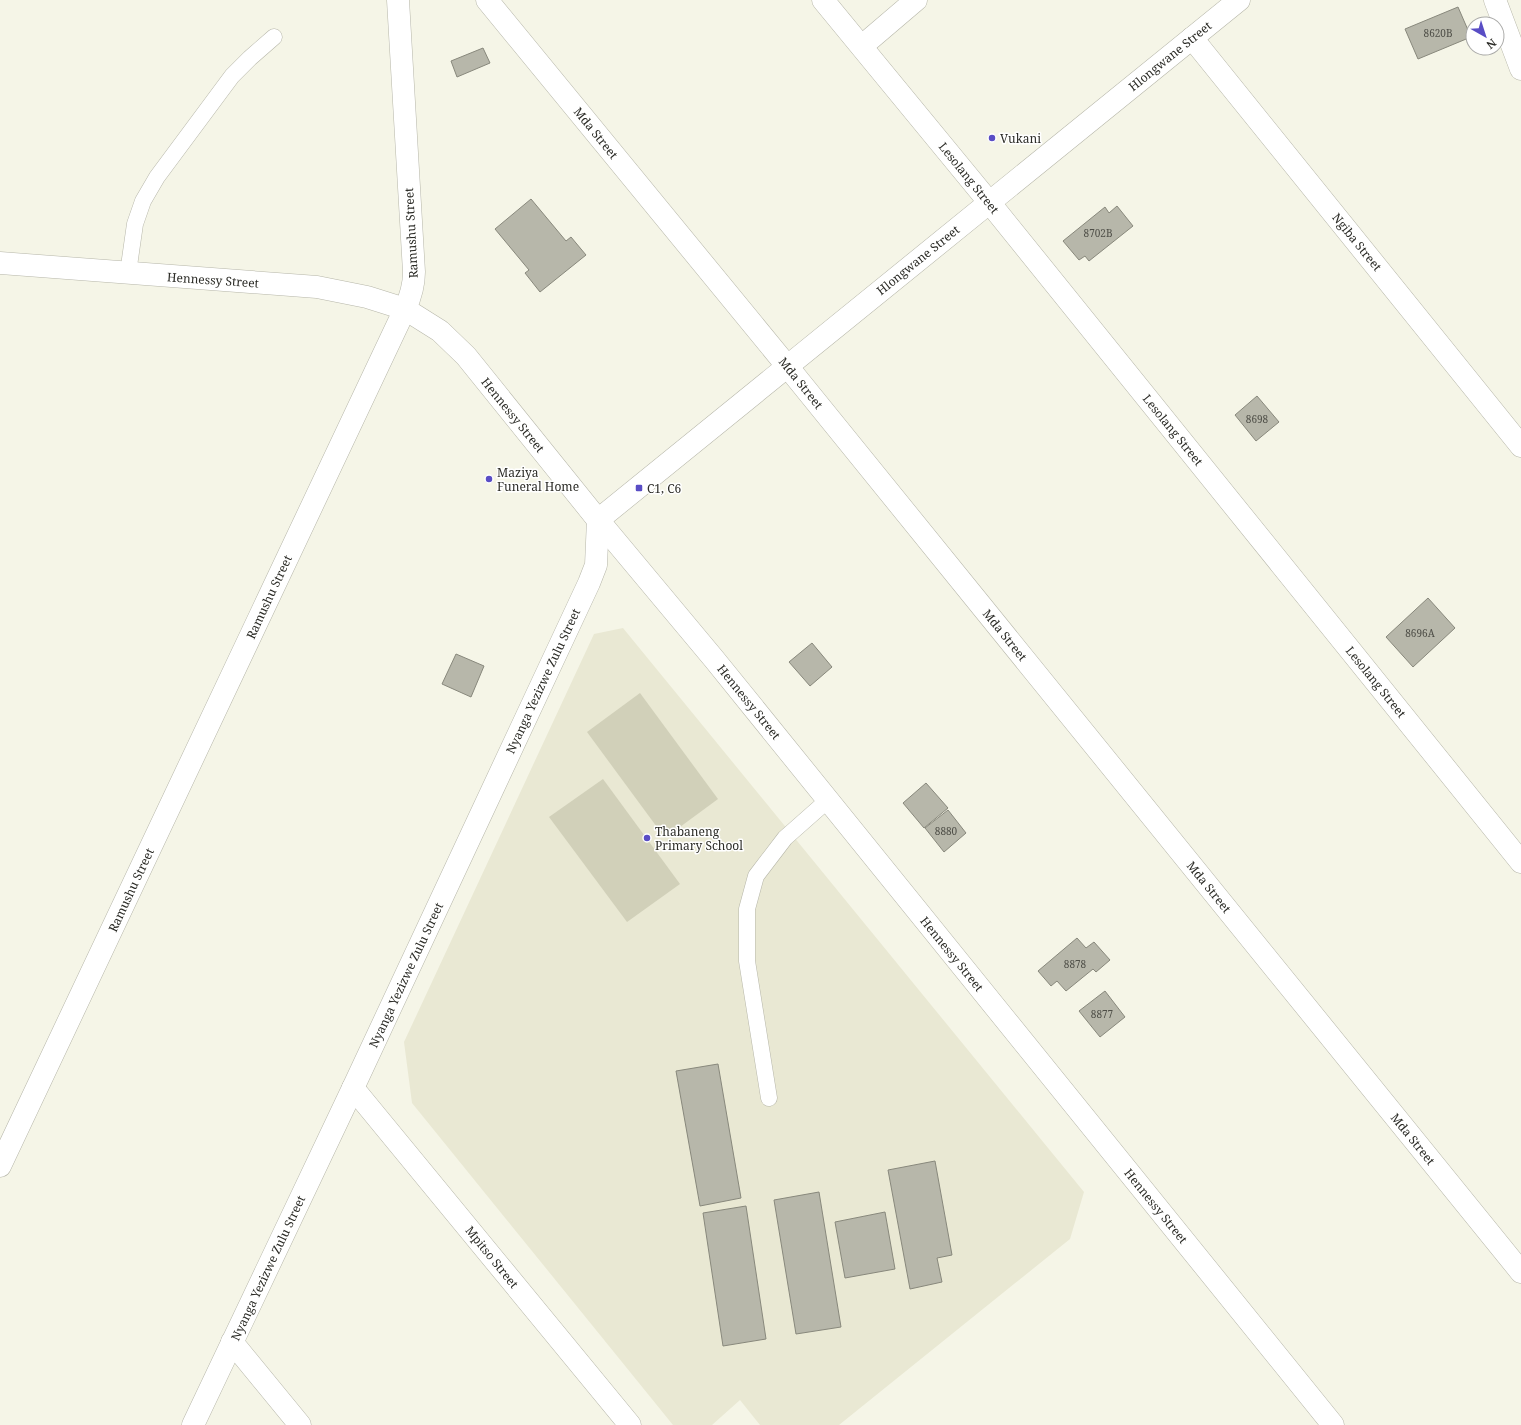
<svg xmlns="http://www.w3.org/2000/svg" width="1521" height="1425" font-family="'Noto Serif',serif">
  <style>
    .built { fill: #e9e8d3 }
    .pitch { fill: #d1d0b9 }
    .building { fill: #b7b7aa; stroke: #88887c }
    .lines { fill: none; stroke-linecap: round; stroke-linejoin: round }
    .service-casing { stroke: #b6b6a9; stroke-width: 17 }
    .minor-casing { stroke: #b6b6a9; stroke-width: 23 }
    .tertiary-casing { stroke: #b6b6a9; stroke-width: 23 }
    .service { stroke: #fff; stroke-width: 16 }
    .minor { stroke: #fff; stroke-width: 22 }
    .tertiary { stroke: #fff; stroke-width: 22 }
    .poi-dot { fill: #594dc5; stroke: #fff; stroke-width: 1.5 }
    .labels { text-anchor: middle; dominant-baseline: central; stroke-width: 3; stroke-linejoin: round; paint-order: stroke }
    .number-label { font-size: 10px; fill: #4e4e47 }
    .street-label { font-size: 12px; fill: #2b2b26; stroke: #fff }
    .poi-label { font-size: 12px; fill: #2b2b26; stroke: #fff; text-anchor: start }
  </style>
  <rect width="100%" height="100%" fill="#f5f5e7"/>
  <polygon class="built" points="623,628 1084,1192 1070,1239 839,1425 760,1425 740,1400 712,1425 673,1425 412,1103 404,1042 594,634"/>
  <g class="pitch">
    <polygon points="640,693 718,799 665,838 587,732"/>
    <polygon points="603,779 680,884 627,922 549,817"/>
  </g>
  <g class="building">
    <polygon points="1458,7 1471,37 1418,59 1405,29"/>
    <polygon points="483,48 490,63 457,77 451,61"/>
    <polygon points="531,199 566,241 571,237 586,255 540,292 525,273 529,270 495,229"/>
    <polygon points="1117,206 1133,226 1089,261 1085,256 1079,260 1063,241 1105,207 1109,213"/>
    <polygon points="1257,396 1279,422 1256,441 1235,415"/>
    <polygon points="1428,598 1455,628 1413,667 1386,637"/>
    <polygon points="812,643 832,667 810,686 789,662"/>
    <polygon points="456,654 484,666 471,697 442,684"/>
    <polygon points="926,783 948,808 924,828 903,803"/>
    <polygon points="948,810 966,833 944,852 925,828"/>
    <polygon points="1077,938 1086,948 1094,942 1110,960 1096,972 1093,969 1066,991 1057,981 1051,986 1038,971"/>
    <polygon points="1105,991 1125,1017 1100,1037 1079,1011"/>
    <polygon points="718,1064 741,1198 700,1206 676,1071"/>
    <polygon points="935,1161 952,1255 937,1258 942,1282 910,1289 888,1170"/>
    <polygon points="819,1192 841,1327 796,1334 774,1200"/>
    <polygon points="746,1206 766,1339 723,1346 703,1213"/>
    <polygon points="885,1212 895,1269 845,1278 835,1222"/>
  </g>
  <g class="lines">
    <defs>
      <g id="service">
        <polyline points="128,273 135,224 143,201 157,177 232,76 250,58 274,37"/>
        <polyline points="769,1098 747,961 747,909 756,876 785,838 828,800"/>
      </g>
      <g id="minor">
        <polyline points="487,0 787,366 1521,1272"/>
        <polyline points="823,0 989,202 1521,862"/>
        <polyline points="1495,0 1521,69"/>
        <polyline points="1192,38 1521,446"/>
        <polyline points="862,46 916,0"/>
        <polyline points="353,1088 630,1425"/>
        <polyline points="0,1166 405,309"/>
        <polyline points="232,1342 300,1425"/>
        <polyline points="193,1425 353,1088 589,583 596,565 598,520 1239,0"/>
      </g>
      <g id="tertiary">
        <path d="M398,0L414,272C414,286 411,296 405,309"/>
        <polyline points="0,263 317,287 367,297 405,309 440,331 466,356 598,520 714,659 1333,1425"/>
      </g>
    </defs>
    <use href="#service" class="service-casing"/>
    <use href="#minor" class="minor-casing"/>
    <use href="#tertiary" class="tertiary-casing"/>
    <use href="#service" class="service"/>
    <use href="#minor" class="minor"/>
    <use href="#tertiary" class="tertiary"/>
  </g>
  <g class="poi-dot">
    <circle cx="992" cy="138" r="4"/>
    <circle cx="489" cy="479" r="4"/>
    <rect x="635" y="484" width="8" height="8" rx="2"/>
    <circle cx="647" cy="838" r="4"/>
  </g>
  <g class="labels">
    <g class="number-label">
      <text x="1438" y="33">8620B</text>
      <text x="1098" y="233">8702B</text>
      <text x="1257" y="419">8698</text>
      <text x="1420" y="633">8696A</text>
      <text x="946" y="831">8880</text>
      <text x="1075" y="964">8878</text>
      <text x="1102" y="1014">8877</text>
    </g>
    <g class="street-label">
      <text transform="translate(1170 56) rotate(-39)">Hlongwane Street</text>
      <text transform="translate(596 133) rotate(51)">Mda Street</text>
      <text transform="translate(969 178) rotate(51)">Lesolang Street</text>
      <text transform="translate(411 233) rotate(-93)">Ramushu Street</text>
      <text transform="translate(1357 242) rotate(51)">Ngiba Street</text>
      <text transform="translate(918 260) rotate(-39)">Hlongwane Street</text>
      <text transform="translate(213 280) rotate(4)">Hennessy Street</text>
      <text transform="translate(801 383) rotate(51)">Mda Street</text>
      <text transform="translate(513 415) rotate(51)">Hennessy Street</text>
      <text transform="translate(1173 430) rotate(51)">Lesolang Street</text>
      <text transform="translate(269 597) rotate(-65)">Ramushu Street</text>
      <text transform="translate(1005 635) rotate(51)">Mda Street</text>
      <text transform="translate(543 681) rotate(-65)">Nyanga Yezizwe Zulu Street</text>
      <text transform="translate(1376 682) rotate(51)">Lesolang Street</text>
      <text transform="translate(749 702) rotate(51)">Hennessy Street</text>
      <text transform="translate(1209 887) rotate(51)">Mda Street</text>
      <text transform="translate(131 890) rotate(-65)">Ramushu Street</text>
      <text transform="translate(952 954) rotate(51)">Hennessy Street</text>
      <text transform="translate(406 975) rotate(-65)">Nyanga Yezizwe Zulu Street</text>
      <text transform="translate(1413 1139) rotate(51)">Mda Street</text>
      <text transform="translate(1156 1206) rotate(51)">Hennessy Street</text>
      <text transform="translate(492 1257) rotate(51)">Mpitso Street</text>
      <text transform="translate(268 1268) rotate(-65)">Nyanga Yezizwe Zulu Street</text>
    </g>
    <g class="poi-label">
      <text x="1000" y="138">Vukani</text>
      <text x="497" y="472">Maziya<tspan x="497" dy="14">Funeral Home</tspan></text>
      <text x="647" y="488">C1, C6</text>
      <text x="655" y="831">Thabaneng<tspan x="655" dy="14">Primary School</tspan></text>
    </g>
  </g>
  <g transform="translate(1485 36) rotate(141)"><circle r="19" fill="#ffffff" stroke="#aaaaa8"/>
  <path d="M0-3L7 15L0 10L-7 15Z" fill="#594dc5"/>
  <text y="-6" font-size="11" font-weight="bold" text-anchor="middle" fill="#2b2b26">N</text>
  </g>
</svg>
